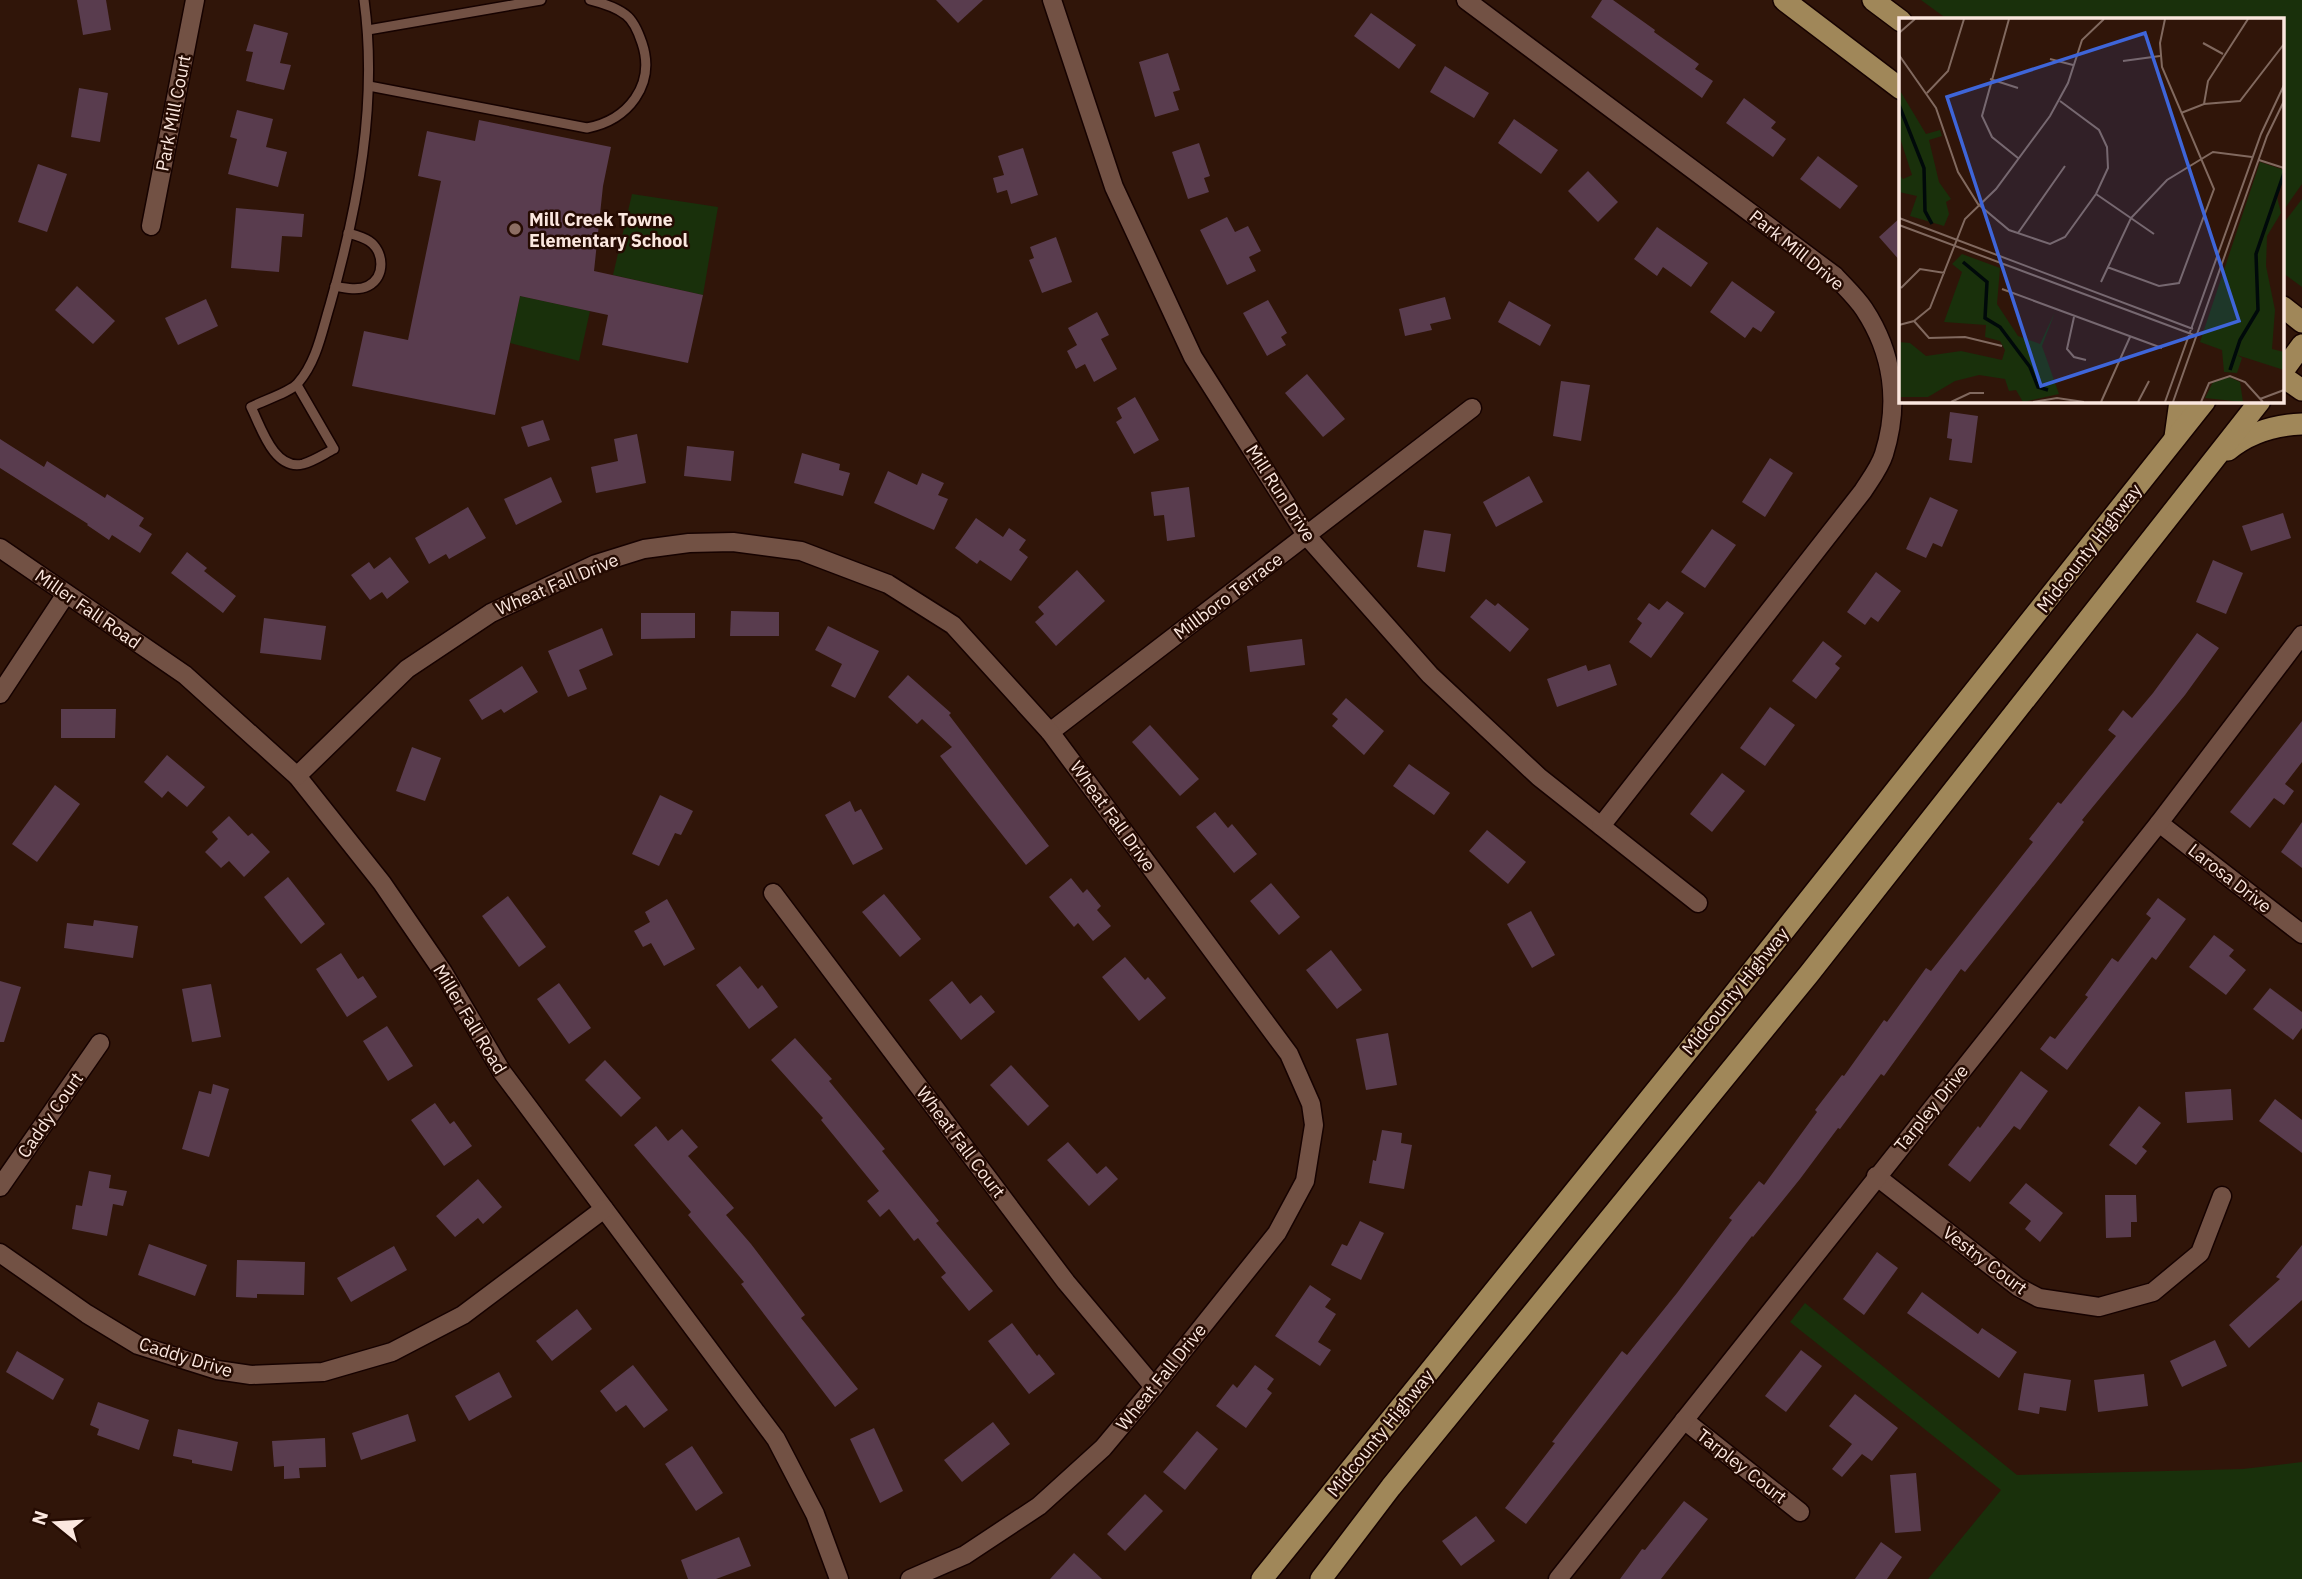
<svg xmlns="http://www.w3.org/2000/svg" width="2302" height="1579" font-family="'IBM Plex Sans',sans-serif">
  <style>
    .green { fill: #19300b }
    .building { fill: #593c4e }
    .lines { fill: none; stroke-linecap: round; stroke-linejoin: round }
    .lane-casing { stroke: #160200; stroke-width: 12 }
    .street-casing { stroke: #160200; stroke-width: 21 }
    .primary-casing { stroke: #160200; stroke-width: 24 }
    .lane { stroke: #725144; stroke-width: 9 }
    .street { stroke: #725144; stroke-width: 18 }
    .primary { stroke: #a08759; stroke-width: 21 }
    .education-dot { fill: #8d6e63; stroke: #250b02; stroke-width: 2.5 }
    .labels { text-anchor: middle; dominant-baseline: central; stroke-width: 5; stroke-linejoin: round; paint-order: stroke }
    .street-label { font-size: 18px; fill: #fbe7df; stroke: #250b02 }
    .poi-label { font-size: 18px; font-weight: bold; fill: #fbe7df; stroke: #250b02; text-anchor: start }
    .inset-river { fill: none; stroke: #00090a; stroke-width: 3.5 }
    .inset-road { fill: none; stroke: #81695f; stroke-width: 2 }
    .view { fill: #3e65d9; fill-opacity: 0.15; stroke: #3e65d9; stroke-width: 3.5 }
    .inset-edge { fill: none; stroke: #fbe7df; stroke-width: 3.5 }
  </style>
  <rect width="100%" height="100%" fill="#301509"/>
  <g class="green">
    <polygon points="1921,0 2302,0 2302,184 2283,211 2283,19 1947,19"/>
    <polygon points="632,194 718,207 703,295 613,275"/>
    <polygon points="2302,199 2302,287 2283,273 2283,224"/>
    <polygon points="520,296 590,311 579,361 510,343"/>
    <polygon points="1805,1303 2017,1475 2243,1469 2302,1462 2302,1579 1928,1579 2001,1490 1790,1322"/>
  </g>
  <g class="building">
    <polygon points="77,0 106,0 111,30 83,35"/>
    <polygon points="936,0 983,0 958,23"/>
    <polygon points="1602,0 1613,0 1655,30 1654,32 1699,64 1695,69 1713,81 1702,98 1591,17"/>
    <polygon points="1371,13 1416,45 1399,69 1354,36"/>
    <polygon points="254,24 288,33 280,63 291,65 284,90 246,81 253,52 246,51"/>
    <polygon points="1168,53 1180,90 1173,92 1179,110 1155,117 1139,62"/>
    <polygon points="1445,66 1489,93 1474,118 1430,92"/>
    <polygon points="79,88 108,93 100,142 71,137"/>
    <polygon points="1744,98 1776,122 1771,128 1786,139 1773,157 1726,123"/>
    <polygon points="237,110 273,119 266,147 287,152 278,187 228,174 237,139 230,137"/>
    <polygon points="1514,119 1558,150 1541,174 1498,143"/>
    <polygon points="479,120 611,147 603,186 594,271 703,295 688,363 602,345 608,315 520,296 495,415 352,386 364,331 408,340 441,181 418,176 427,131 475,141"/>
    <polygon points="1199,143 1210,176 1204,178 1209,192 1188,199 1172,152"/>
    <polygon points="1023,148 1038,195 1011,204 1007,190 997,193 993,178 1004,175 998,156"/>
    <polygon points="1818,156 1858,186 1840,209 1800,179"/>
    <polygon points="38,164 67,174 47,232 18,222"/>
    <polygon points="1588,171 1618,202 1598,222 1568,191"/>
    <polygon points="236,208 304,214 302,237 282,236 279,272 231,268"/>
    <polygon points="1227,217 1235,232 1248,226 1261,251 1249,257 1256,271 1227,285 1200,230"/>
    <polygon points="1901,217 1901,262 1879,237"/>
    <polygon points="1657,227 1708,263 1691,287 1663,267 1657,276 1634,259"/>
    <polygon points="1056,237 1072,282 1042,293 1029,260 1034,258 1030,247"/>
    <polygon points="1732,281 1775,312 1761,332 1753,327 1745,338 1710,312"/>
    <polygon points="77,286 115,321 93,344 55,310"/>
    <polygon points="1445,297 1451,319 1430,324 1432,330 1405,336 1399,309"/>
    <polygon points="206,299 218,326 178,345 165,318"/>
    <polygon points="1268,300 1287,333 1281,337 1286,345 1267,356 1243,313"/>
    <polygon points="1509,301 1551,325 1540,346 1498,322"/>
    <polygon points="1097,312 1109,335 1101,339 1117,369 1094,382 1085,364 1076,369 1067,351 1077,345 1068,328"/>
    <polygon points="1307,374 1345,419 1323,437 1285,393"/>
    <polygon points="1561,381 1590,385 1581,441 1553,436"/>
    <polygon points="1135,397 1159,440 1134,454 1116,422 1122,418 1117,408"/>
    <polygon points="1950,412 1978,416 1972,463 1949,460 1952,439 1947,438"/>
    <polygon points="543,420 550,440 528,447 521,427"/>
    <polygon points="637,434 646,483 596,493 591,467 618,461 614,439"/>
    <polygon points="0,439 44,467 47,461 105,498 107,494 144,518 139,526 152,534 140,553 112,535 109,540 87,525 88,524 0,468"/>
    <polygon points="687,446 734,451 731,481 684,476"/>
    <polygon points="802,453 840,464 839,470 850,473 843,496 794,483"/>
    <polygon points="1770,458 1793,473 1765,517 1742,502"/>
    <polygon points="888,471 917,485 922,473 944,483 938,495 948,499 934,530 874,503"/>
    <polygon points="1529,476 1543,502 1496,527 1483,502"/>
    <polygon points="551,477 562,502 516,525 504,499"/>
    <polygon points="1189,487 1195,537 1167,541 1164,515 1154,516 1151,492"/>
    <polygon points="1930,497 1958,510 1942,547 1933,543 1926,558 1906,549"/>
    <polygon points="468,507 486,538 449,559 446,554 429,564 415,538"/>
    <polygon points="2283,513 2291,538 2251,551 2242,526"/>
    <polygon points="976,518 1003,537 1009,528 1026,540 1019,550 1028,557 1011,581 980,560 977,564 955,548"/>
    <polygon points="1712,529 1736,545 1705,588 1681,572"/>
    <polygon points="1424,530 1451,534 1445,572 1417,567"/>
    <polygon points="187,552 207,568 204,571 236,596 223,613 171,573"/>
    <polygon points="390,557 409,582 387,599 382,592 370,600 351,575 369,562 374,569"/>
    <polygon points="2213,560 2243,573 2226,614 2196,602"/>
    <polygon points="1077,570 1105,601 1056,646 1035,622 1044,614 1038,607"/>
    <polygon points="1876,572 1901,591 1878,622 1871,617 1865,625 1847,612"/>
    <polygon points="1486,599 1495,606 1498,603 1529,629 1510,652 1470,617"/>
    <polygon points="1667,601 1684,613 1651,658 1629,642 1642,623 1637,619 1649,603 1659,610"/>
    <polygon points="731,611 779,612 779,636 730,636"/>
    <polygon points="641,613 695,613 695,638 641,639"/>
    <polygon points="264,618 326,626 321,660 260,653"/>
    <polygon points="828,626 879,651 855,698 831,686 842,664 815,650"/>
    <polygon points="602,628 613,655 579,670 587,689 568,697 548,651"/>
    <polygon points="2197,633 2219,648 2185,695 2082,820 2084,822 2055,859 1965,972 1961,969 1884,1076 1881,1074 1840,1129 1838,1128 1800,1179 1753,1237 1752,1236 1526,1524 1505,1508 1555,1443 1552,1442 1622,1351 1627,1355 1677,1293 1732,1220 1729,1218 1759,1181 1764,1185 1817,1112 1815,1110 1842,1075 1844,1076 1884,1020 1887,1022 1926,968 1931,971 2033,842 2029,839 2058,802 2061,804 2116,736 2108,730 2123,710 2132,718 2153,693"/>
    <polygon points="1302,639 1305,665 1250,672 1247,646"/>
    <polygon points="1823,641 1842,656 1835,664 1840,668 1816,699 1792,681"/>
    <polygon points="1610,664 1617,685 1557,707 1547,679 1586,665 1588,671"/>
    <polygon points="522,666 538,692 504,713 501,709 482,720 469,700"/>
    <polygon points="908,675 951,713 949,715 1049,846 1026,865 940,756 952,747 922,719 917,724 888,697"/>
    <polygon points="1346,698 1384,731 1364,755 1332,726 1338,719 1332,714"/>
    <polygon points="1770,707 1795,725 1765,766 1740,748"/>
    <polygon points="61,709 116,709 115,738 61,738"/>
    <polygon points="2302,721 2302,762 2285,784 2294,791 2284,805 2274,798 2250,828 2230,812"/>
    <polygon points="1150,725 1199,779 1180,796 1132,742"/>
    <polygon points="412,747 441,758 425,801 396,791"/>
    <polygon points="167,755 205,787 187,807 168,791 162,798 144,782"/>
    <polygon points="1409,764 1450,793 1434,815 1393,786"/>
    <polygon points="1722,773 1745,791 1712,832 1690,814"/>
    <polygon points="55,785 80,804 37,862 12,844"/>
    <polygon points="660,795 693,811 681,835 675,833 659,866 632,854"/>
    <polygon points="850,801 855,812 861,809 883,849 853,865 825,815"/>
    <polygon points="1215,812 1228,828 1232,824 1257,854 1234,873 1196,827"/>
    <polygon points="229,816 248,836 252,833 270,852 244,877 229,861 221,868 205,852 218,839 212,832"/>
    <polygon points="2302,822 2302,868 2281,852"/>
    <polygon points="1487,830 1526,862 1508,884 1469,851"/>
    <polygon points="288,877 325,924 301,944 264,897"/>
    <polygon points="1071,878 1083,893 1087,889 1101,906 1097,910 1111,926 1093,941 1078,923 1074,927 1049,897"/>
    <polygon points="1271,883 1300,917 1279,935 1250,901"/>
    <polygon points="884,894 921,939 900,957 862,912"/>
    <polygon points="508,896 546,947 519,967 482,916"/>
    <polygon points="2158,898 2186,919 2156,960 2152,957 2067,1070 2040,1049 2050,1036 2055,1039 2088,997 2085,995 2112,958 2118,962 2151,918 2146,914"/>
    <polygon points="667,899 695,949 664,966 651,943 643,947 634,931 650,922 645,912"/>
    <polygon points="1531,911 1555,955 1532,968 1507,924"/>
    <polygon points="94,920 138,926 133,958 64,948 67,923 93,926"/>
    <polygon points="2214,935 2234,950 2229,956 2246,970 2226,995 2189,967"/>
    <polygon points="1331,950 1362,990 1337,1009 1306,970"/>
    <polygon points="341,953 358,979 363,976 377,997 347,1017 316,969"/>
    <polygon points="1125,957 1145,980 1148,977 1166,998 1139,1021 1102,977"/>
    <polygon points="740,966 758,989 762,985 778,1007 749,1029 716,985"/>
    <polygon points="0,981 21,987 4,1042 0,1042"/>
    <polygon points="952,981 970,1004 981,995 995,1012 961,1040 929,1000"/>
    <polygon points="559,983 591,1028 569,1044 537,999"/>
    <polygon points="211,984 221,1037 192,1042 182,989"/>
    <polygon points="2270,988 2302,1012 2302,1028 2293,1040 2253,1009"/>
    <polygon points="387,1026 413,1066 388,1081 363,1041"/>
    <polygon points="1388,1033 1397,1085 1366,1090 1356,1039"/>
    <polygon points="795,1038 832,1079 829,1081 885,1149 882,1151 939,1221 936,1223 993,1291 969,1311 941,1277 946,1273 918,1238 914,1241 889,1209 880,1217 867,1201 879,1191 821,1120 823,1118 771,1060"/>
    <polygon points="605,1060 641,1098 621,1117 585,1080"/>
    <polygon points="1011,1065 1049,1106 1028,1126 990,1085"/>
    <polygon points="2021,1071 2048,1091 2020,1130 2014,1126 1970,1182 1948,1165 1978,1126 1980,1128"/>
    <polygon points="213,1084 229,1089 209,1157 182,1149 199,1091 211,1094"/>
    <polygon points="2231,1089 2233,1120 2187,1123 2185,1092"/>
    <polygon points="2275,1099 2302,1120 2302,1153 2259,1121"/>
    <polygon points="435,1103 450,1124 454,1121 472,1146 444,1166 411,1120"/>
    <polygon points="2139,1106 2161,1123 2142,1147 2147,1151 2136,1165 2109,1145"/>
    <polygon points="656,1126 668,1141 682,1129 698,1147 688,1156 734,1208 726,1215 751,1244 805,1315 801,1318 858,1389 835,1407 741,1284 744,1282 688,1215 691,1212 634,1145"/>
    <polygon points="1382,1130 1402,1133 1401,1143 1412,1145 1404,1189 1369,1183 1373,1160 1376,1161"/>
    <polygon points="1068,1142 1097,1174 1106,1166 1118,1179 1089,1206 1047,1160"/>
    <polygon points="89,1171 111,1175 109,1188 127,1191 123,1206 113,1204 107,1236 72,1229 76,1205 82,1206"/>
    <polygon points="478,1179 502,1207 483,1224 478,1218 455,1237 436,1216"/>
    <polygon points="2026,1183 2063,1213 2040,1242 2025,1229 2031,1221 2009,1203"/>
    <polygon points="2105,1195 2136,1195 2137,1222 2131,1222 2131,1237 2106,1238"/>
    <polygon points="1360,1221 1384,1233 1361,1280 1331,1265 1342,1244 1347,1246"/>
    <polygon points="149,1244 207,1265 195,1296 138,1275"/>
    <polygon points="2302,1245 2302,1300 2249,1348 2229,1325 2280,1279 2276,1277"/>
    <polygon points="394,1246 407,1270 351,1302 337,1278"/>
    <polygon points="1877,1252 1898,1268 1864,1315 1843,1299"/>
    <polygon points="237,1260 305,1262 304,1295 257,1294 257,1298 236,1297"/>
    <polygon points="1310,1285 1331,1299 1325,1307 1336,1314 1318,1342 1331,1350 1320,1366 1275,1336"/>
    <polygon points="1922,1292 1978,1334 1982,1328 2017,1352 1999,1378 1907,1313"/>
    <polygon points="577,1309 592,1329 552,1361 536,1341"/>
    <polygon points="1012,1323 1037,1356 1039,1354 1055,1374 1029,1394 988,1341"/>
    <polygon points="2215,1340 2227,1366 2182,1387 2170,1361"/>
    <polygon points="1801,1350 1822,1366 1786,1412 1765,1396"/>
    <polygon points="17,1351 64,1379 53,1400 6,1372"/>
    <polygon points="633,1365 668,1410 644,1428 626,1405 616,1412 600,1391"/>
    <polygon points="1255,1365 1274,1379 1267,1389 1272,1393 1246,1428 1216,1406 1233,1384 1237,1388"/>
    <polygon points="499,1372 512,1397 469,1421 455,1396"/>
    <polygon points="2024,1373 2071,1380 2066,1411 2040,1407 2039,1414 2018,1410"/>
    <polygon points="2144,1374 2148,1406 2098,1412 2094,1380"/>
    <polygon points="1855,1394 1898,1428 1872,1461 1862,1454 1842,1477 1832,1469 1852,1444 1829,1426"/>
    <polygon points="98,1402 149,1420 139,1450 97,1435 99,1429 90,1425"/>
    <polygon points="408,1414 416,1441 361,1460 352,1433"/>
    <polygon points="993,1422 1010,1444 962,1482 944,1460"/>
    <polygon points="874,1428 903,1491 880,1503 850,1439"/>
    <polygon points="178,1429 238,1442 232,1471 192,1463 192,1460 173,1456"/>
    <polygon points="1197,1431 1218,1449 1185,1490 1163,1472"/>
    <polygon points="325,1438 326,1467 299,1468 300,1478 284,1479 284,1466 274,1467 272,1441"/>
    <polygon points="692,1446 723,1493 696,1511 665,1464"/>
    <polygon points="1916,1473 1921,1531 1895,1533 1890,1475"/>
    <polygon points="1145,1494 1163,1511 1125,1551 1107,1534"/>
    <polygon points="1684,1501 1708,1519 1661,1579 1620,1579 1642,1549 1645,1550"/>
    <polygon points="1476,1516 1495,1541 1461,1566 1442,1541"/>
    <polygon points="739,1537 751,1566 716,1579 688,1579 681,1560"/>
    <polygon points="1881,1542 1902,1557 1887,1579 1855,1579"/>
    <polygon points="1074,1553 1102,1579 1050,1579"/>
  </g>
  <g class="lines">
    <defs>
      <g id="lane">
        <polyline points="368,30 541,0"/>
        <path d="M369,86L587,128C628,120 656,85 642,43C639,34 634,21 626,15C616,7 602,3 590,0"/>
        <path d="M335,286C345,288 358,291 368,286C386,277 384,251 369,241C363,237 355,235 348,233"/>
        <path d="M297,385L334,449C324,454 314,461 303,464C274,471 261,427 251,407C262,401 291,392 298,383C317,361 322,331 330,305C358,207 378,102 364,0"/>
      </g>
      <g id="street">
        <polyline points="1052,0 1114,187 1193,357 1306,535 1430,675 1539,777 1698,903"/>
        <path d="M1466,0L1835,276C1845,287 1856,297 1864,309C1893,353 1900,403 1884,454C1880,467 1870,480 1863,491L1601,826"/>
        <polyline points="151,226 195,0"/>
        <polyline points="0,548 185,675 297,776 382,883 443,972 502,1072 776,1439 815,1514 839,1579"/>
        <polyline points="0,694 66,594"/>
        <polyline points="1050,732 1472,408"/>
        <polyline points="297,776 407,669 491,613 596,564 644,549 689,543 733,542 801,551 888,584 953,625 1050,732 1289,1054 1311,1104 1314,1125 1305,1181 1277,1233 1154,1387 1103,1448 1039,1506 965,1555 910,1579"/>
        <polyline points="2159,823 2302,934"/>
        <polyline points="773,893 1066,1282 1154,1387"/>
        <polyline points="1876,1176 2018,1287 2039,1298 2099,1307 2153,1292 2200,1253 2222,1196"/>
        <polyline points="0,1187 100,1043"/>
        <polyline points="0,1253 87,1314 138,1345 217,1370 251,1375 323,1372 392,1352 463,1315 604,1209"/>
        <polyline points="1684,1420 1800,1512"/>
        <polyline points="1558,1579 2159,823 2302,635"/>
      </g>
      <g id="primary">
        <polyline points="1784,0 1901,89"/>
        <polyline points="1873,0 1901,21"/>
        <polyline points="2283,307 2302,322"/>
        <polyline points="2283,371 2302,345"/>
        <polyline points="2283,377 2302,390"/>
        <polyline points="2175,437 2180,401"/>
        <path d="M2228,450C2250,432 2274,425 2302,424"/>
        <polyline points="1262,1579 1725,1005 2205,401"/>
        <polyline points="1321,1579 1391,1487 1809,974 2260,401"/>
      </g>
    </defs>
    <use href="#lane" class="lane-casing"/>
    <use href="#street" class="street-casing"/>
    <use href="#primary" class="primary-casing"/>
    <use href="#lane" class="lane"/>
    <use href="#street" class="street"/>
    <use href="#primary" class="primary"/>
  </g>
  <circle class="education-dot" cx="515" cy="229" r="7"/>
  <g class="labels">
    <g class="street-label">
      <text transform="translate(173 113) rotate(-79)">Park Mill Court</text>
      <text transform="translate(1797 250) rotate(39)">Park Mill Drive</text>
      <text transform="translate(1281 493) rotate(57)">Mill Run Drive</text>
      <text transform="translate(2089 548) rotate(-52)">Midcounty Highway</text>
      <text transform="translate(557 584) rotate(-23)">Wheat Fall Drive</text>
      <text transform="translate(1228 596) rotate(-37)">Millboro Terrace</text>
      <text transform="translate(88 609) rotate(35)">Miller Fall Road</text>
      <text transform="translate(1113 816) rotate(54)">Wheat Fall Drive</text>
      <text transform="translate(2230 878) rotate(38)">Larosa Drive</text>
      <text transform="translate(1735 991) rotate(-51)">Midcounty Highway</text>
      <text transform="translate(470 1019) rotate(59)">Miller Fall Road</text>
      <text transform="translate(1931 1108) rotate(-51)">Tarpley Drive</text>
      <text transform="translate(50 1115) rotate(-55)">Caddy Court</text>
      <text transform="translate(961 1142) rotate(53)">Wheat Fall Court</text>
      <text transform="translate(1985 1260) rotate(37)">Vestry Court</text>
      <text transform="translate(186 1357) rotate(17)">Caddy Drive</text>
      <text transform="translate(1161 1377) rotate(-51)">Wheat Fall Drive</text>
      <text transform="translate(1380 1433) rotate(-51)">Midcounty Highway</text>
      <text transform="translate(1742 1466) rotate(38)">Tarpley Court</text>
    </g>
    <g class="poi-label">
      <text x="529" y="219">Mill Creek Towne<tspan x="529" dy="21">Elementary School</tspan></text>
    </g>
  </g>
  <g transform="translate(1899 18)">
    <rect width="385" height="385" fill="#301509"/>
    <path d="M0,71L27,116L41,112L43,118L30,122L40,164L52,181L47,184L50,196L45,208L11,198L18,178L0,174V157L4,161L13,157L0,117ZM361,144L385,152L378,179L382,195L368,218L367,248L376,292L373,331L385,334V352L338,337L343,340L338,355L325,354L323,332L301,324ZM63,236L101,250L98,286L119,318L141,326L156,294L143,328L160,376L124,384L117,372L110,373L106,361L80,357L56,363L29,379H0V324L11,325L27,338L62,333L103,342L106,332L101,323L86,319L87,307L45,304L63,254L53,246ZM330,359L341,364L344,384L306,380L314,364Z" fill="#19300b"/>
    <path class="inset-river" d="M0,87L25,150L26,193L33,206M64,244L88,264L86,300L101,309L131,349L139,369L149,372M331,352L341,322L359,292L357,236L385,155"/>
    <path class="inset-road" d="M110,1L83,98L93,119L119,140M0,15L16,1M304,25L324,36M0,37L37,90L59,154L79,186L110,212L151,226L166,219L197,176L209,150L208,129L200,112L161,83M151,41L174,47M224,43L261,38M91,61L119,70M28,75L49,53L65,1M305,86L309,63L349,1M282,95L305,86L341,83L385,26M360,142L385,150M197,176L255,216M0,200L294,311M0,207L295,317M119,215L166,148M208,249L260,268L280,265L315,171L263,49L261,25L266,1M202,264L232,200L268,162L314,134L353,139M2,270L21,251L46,255M103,271L263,330M175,299L168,331L175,339L187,342M15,303L30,320L66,319L103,328M0,307L15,303L31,290L66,201L97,171L151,98L169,65L183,22L205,1M361,381L385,372M52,384L71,375H85M134,384L158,380L185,384M202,384L231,319M239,384L250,363M266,384L362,116L385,67M274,384L368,118L385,83M302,384L310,365L331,358L346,364L364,384"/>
    <path class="view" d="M246,15L340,303L142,368L48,79Z"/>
    <rect width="385" height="385" class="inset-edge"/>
  </g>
  <g transform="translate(56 1523) rotate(288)" stroke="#250b02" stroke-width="5" paint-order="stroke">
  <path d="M0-5L12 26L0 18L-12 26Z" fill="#fbe7df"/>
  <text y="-10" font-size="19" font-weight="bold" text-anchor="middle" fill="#fbe7df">N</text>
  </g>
</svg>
